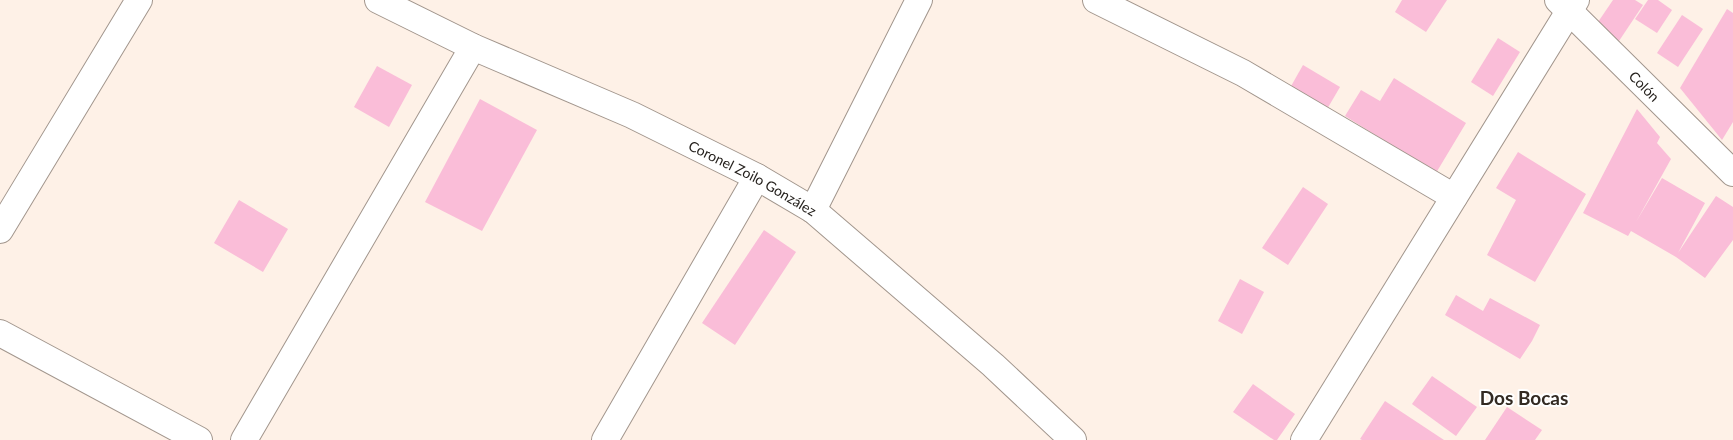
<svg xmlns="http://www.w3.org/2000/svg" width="1733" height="440" font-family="Lato,sans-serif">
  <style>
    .building { fill: #fabdd8 }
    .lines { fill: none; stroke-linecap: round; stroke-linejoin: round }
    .minor-casing { stroke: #a2968d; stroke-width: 28 }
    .minor { stroke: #fff; stroke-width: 26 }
    .labels { text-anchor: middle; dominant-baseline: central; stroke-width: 4; stroke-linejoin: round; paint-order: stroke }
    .street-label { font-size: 14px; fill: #25211d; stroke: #fff }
    .district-label { font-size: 19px; font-weight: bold; fill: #332a22; stroke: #fff }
  </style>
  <rect width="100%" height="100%" fill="#fef1e7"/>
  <g class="building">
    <polygon points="1402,0 1447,0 1426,32 1395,12"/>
    <polygon points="1613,0 1635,0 1643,5 1619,41 1596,25"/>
    <polygon points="1648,0 1658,0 1672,10 1657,33 1635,19"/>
    <polygon points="1727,9 1733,13 1733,122 1722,140 1680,88"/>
    <polygon points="1682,15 1703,29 1678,67 1657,53"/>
    <polygon points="1498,38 1520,52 1493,96 1471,82"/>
    <polygon points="1303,65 1340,87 1323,116 1286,95"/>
    <polygon points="377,66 412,85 389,127 354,107"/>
    <polygon points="1394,78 1466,123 1436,173 1345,116 1361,90 1380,101"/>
    <polygon points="480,99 537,130 482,231 425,202"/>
    <polygon points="1637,109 1660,137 1657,143 1671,159 1636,222 1662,178 1705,203 1678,253 1716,196 1733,207 1733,240 1705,278 1676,257 1631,231 1628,236 1583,213"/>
    <polygon points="1518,152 1586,194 1535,282 1487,255 1516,200 1496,188"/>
    <polygon points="1303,187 1328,204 1288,265 1262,248"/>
    <polygon points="239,200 288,229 263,272 214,243"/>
    <polygon points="764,230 796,252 735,345 702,323"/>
    <polygon points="1240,279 1264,292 1242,334 1218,321"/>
    <polygon points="1456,295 1483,311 1490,298 1540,325 1532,341 1520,359 1445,315"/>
    <polygon points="1432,376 1477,407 1456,436 1412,404"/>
    <polygon points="1253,384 1295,414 1277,440 1274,440 1233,412"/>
    <polygon points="1385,401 1444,440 1362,440 1360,439"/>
    <polygon points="1507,407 1542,430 1535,440 1485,440"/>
  </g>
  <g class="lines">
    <defs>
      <g id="minor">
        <path id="s1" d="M378,0L473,47L632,115L757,177L813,210L993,365L1073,440"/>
        <polyline points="1096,0 1243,73 1454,197"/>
        <path id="s2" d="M1558,0L1733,173"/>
        <polyline points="813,210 919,0"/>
        <polyline points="0,230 139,0"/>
        <polyline points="0,333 199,440"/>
        <polyline points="244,440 473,47"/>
        <polyline points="605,440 757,177"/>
        <polyline points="1304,440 1576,0"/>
      </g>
    </defs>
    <use href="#minor" class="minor-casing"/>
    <use href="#minor" class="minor"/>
  </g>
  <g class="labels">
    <g class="street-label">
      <text stroke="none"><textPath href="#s2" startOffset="122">Colón</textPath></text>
      <text stroke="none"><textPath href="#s1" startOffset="415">Coronel Zoilo González</textPath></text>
    </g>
    <g class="district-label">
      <text x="1524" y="397">Dos Bocas</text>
    </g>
  </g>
</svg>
